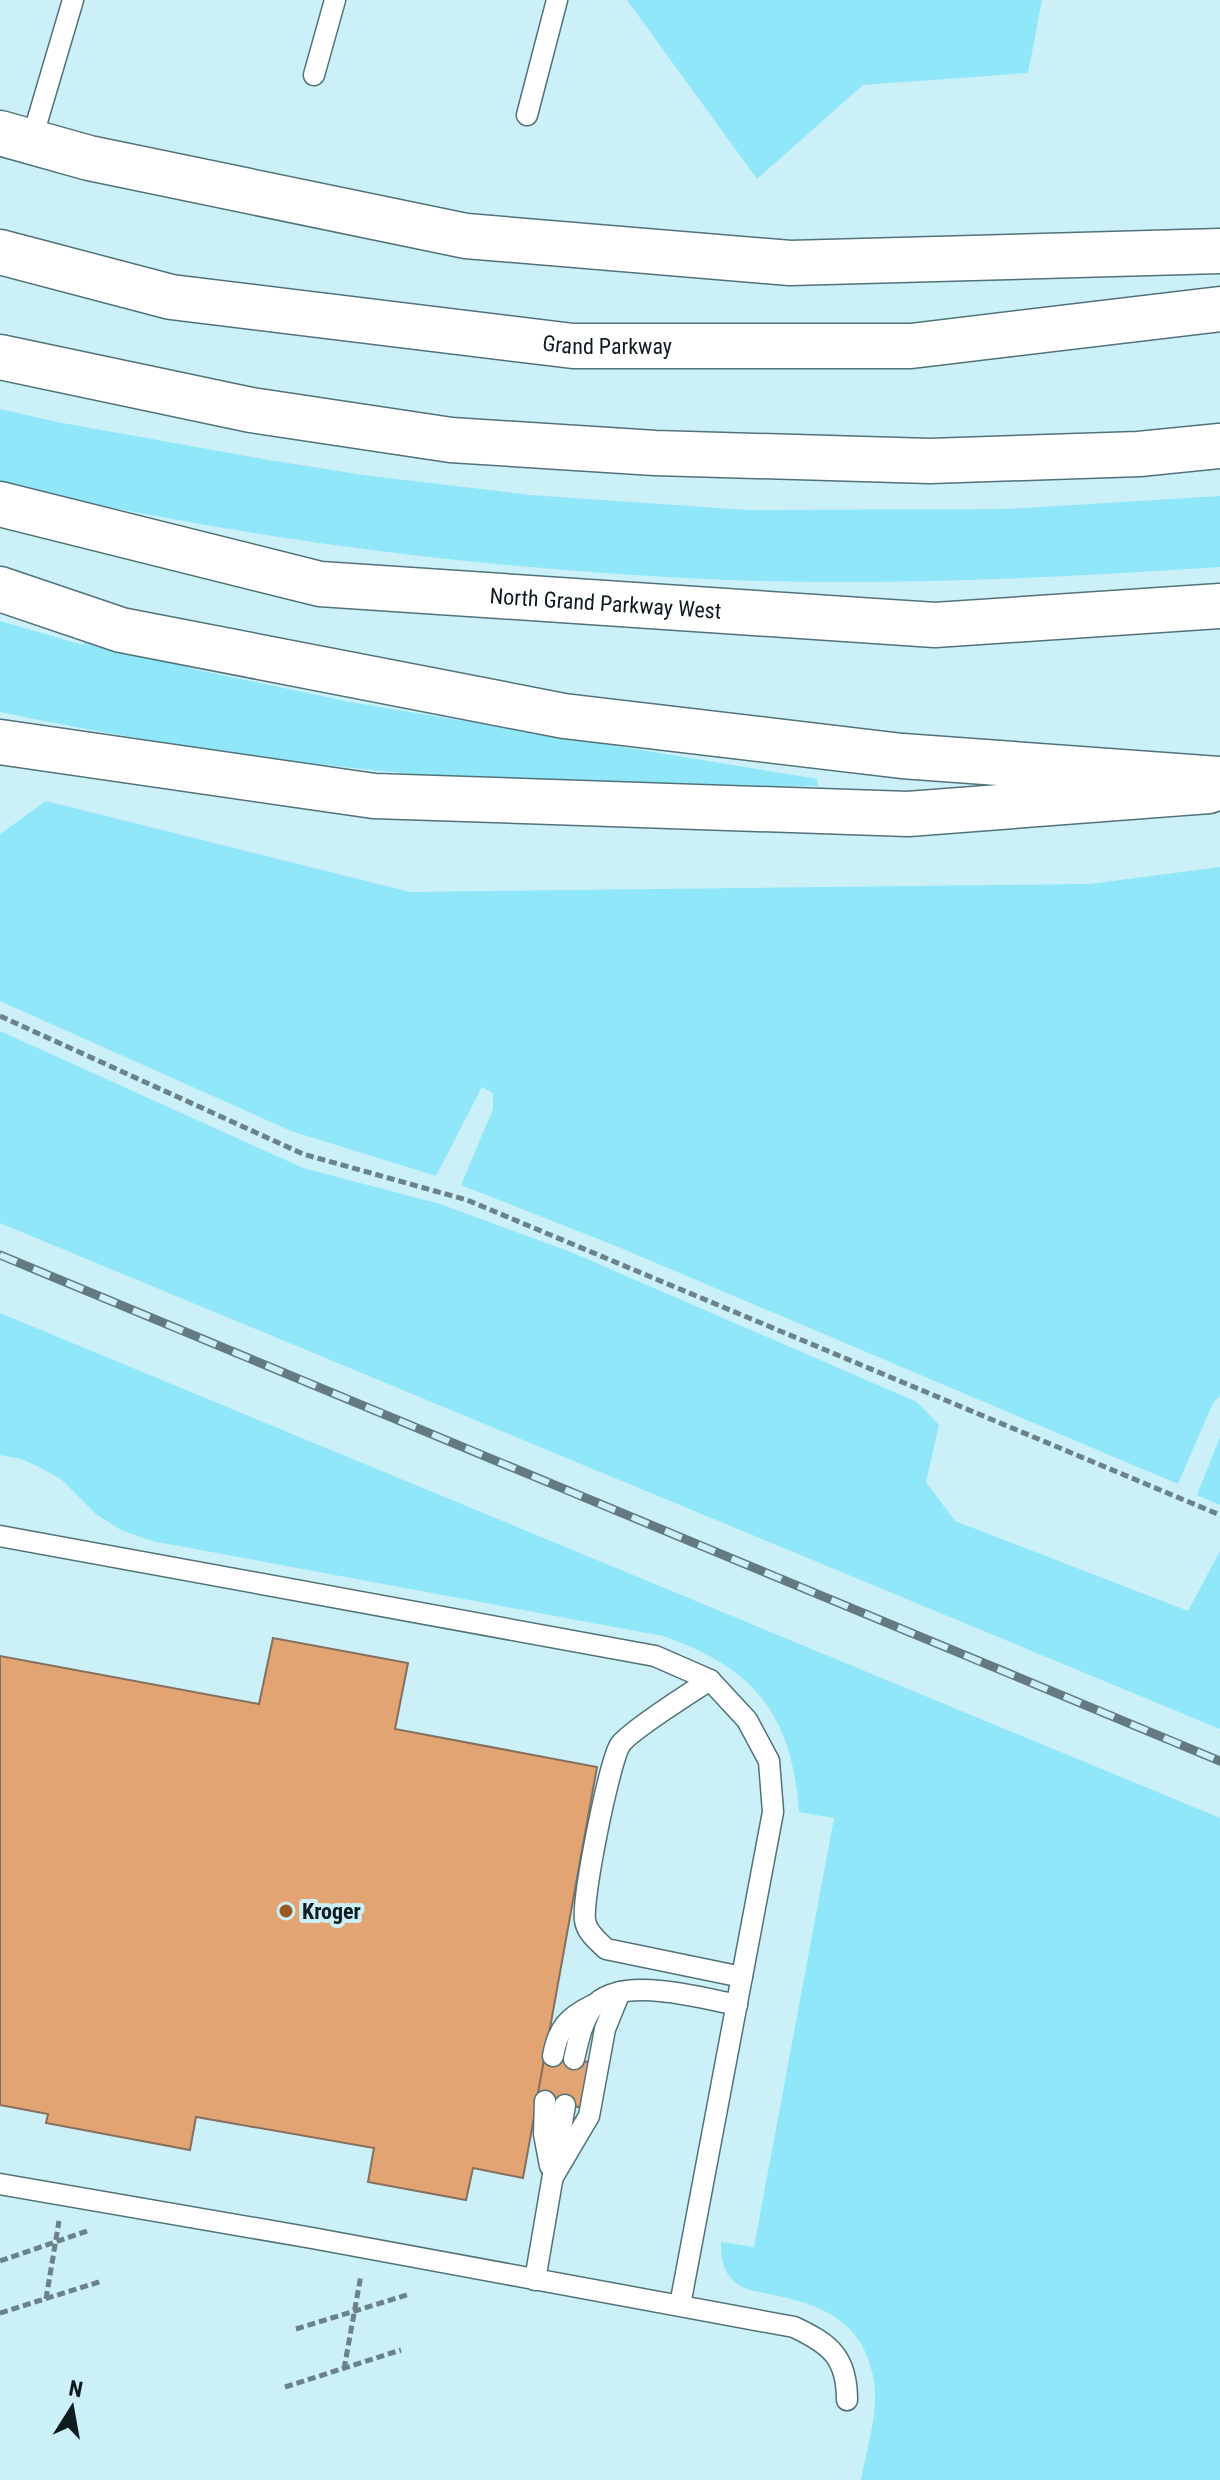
<svg xmlns="http://www.w3.org/2000/svg" width="1220" height="2480" font-family="'Roboto Condensed',sans-serif">
  <style>
    .green { fill: #8fe7f9 }
    .building { fill: #e3a473; stroke: #866f5d; stroke-width: 2 }
    .lines { fill: none; stroke-linecap: round; stroke-linejoin: round }
    .lane-casing { stroke: #517279; stroke-width: 23 }
    .secondary-casing { stroke: #517279; stroke-width: 47 }
    .highway-casing { stroke: #517279; stroke-width: 47 }
    .path { stroke: #6a8288; stroke-width: 5; stroke-dasharray: 8 4; stroke-linecap: butt }
    .lane { stroke: #fff; stroke-width: 20 }
    .secondary { stroke: #fff; stroke-width: 44 }
    .highway { stroke: #fff; stroke-width: 44 }
    .rail-casing { stroke: #637a80; stroke-width: 9 }
    .rail { stroke: #cbf0f8; stroke-width: 6; stroke-dasharray: 18; stroke-linecap: butt }
    .poi-dot { fill: #995a21; stroke: #cbf0f8; stroke-width: 3 }
    .labels { text-anchor: middle; dominant-baseline: central; stroke-width: 8; stroke-linejoin: round; paint-order: stroke }
    .street-label { font-size: 22px; fill: #0f1c1f; stroke: #cbf0f8 }
    .poi-label { font-size: 22px; font-weight: bold; fill: #0f1c1f; stroke: #cbf0f8; text-anchor: start }
  </style>
  <rect width="100%" height="100%" fill="#cbf0f8"/>
  <g class="green">
    <polygon points="627,0 1042,0 1028,73 863,85 757,179"/>
    <path d="M0,409L57,422L269,460L363,475L530,495L747,510L1006,509L1220,496V567C1056,578 891,586 727,580C483,570 238,538 0,484Z"/>
    <path d="M0,621L83,645L86,638L198,670L350,702L817,779L818,786C725,787 633,787 540,783C359,774 177,749 0,712Z"/>
    <polygon points="46,801 410,892 1090,884 1220,867 1220,1396 1213,1403 1178,1484 616,1246 461,1185 493,1109 493,1093 482,1087 436,1176 291,1131 0,1001 0,834"/>
    <polygon points="0,1031 303,1168 440,1204 571,1252 917,1402 939,1425 926,1482 955,1521 1188,1611 1220,1551 1220,1729 0,1223"/>
    <path d="M0,1313L1220,1818V2480H861C867,2447 880,2409 873,2376C862,2319 819,2304 769,2294C755,2291 740,2290 730,2277C722,2267 721,2255 721,2242L754,2247L834,1818L799,1812C792,1715 755,1668 663,1636L152,1541L121,1530L96,1514L62,1480L41,1468L21,1459L0,1455Z"/>
    <polygon points="1220,1437 1220,1505 1197,1495"/>
  </g>
  <g class="building">
    <polygon points="273,1638 408,1663 395,1729 597,1767 523,2178 473,2168 466,2200 368,2182 374,2148 196,2117 190,2150 46,2123 48,2114 0,2105 0,1656 259,1704"/>
    <polygon points="545,2054 598,2064 589,2109 537,2099"/>
  </g>
  <g class="lines">
    <defs>
      <g id="lane">
        <polyline points="314,75 335,0"/>
        <polyline points="527,115 557,0"/>
        <polyline points="31,142 73,0"/>
        <polyline points="0,1536 655,1656 710,1680 747,1720 769,1761 773,1812 680,2305"/>
        <path d="M710,1680C693,1691 628,1732 620,1745C609,1764 582,1897 585,1920C586,1932 598,1941 606,1949L742,1977"/>
        <path d="M553,2056C558,2028 568,2017 593,2005"/>
        <path d="M574,2059C578,2042 582,2021 593,2007C619,1974 702,1998 737,2005"/>
        <polyline points="545,2101 544,2134 550,2166"/>
        <polyline points="553,2177 589,2116 605,2029 620,1992"/>
        <path d="M0,2184L312,2238L794,2327C830,2344 847,2357 847,2400"/>
        <polyline points="535,2280 565,2105"/>
      </g>
      <g id="secondary">
        <polyline points="0,133 89,158 466,236 790,263 1220,251"/>
        <path id="s1" d="M0,252L171,297L573,346H911L1220,309"/>
        <polyline points="0,742 374,796 908,814 1209,791"/>
      </g>
      <g id="highway">
        <polyline points="0,357 251,410 451,440 655,453 930,461 1139,454 1220,446"/>
        <path id="s2" d="M0,504L320,584L935,625L1220,606"/>
        <polyline points="0,589 121,630 564,716 902,756 1220,779"/>
      </g>
    </defs>
    <use href="#lane" class="lane-casing"/>
    <use href="#secondary" class="secondary-casing"/>
    <use href="#highway" class="highway-casing"/>
    <g class="path">
      <polyline points="0,1016 303,1154 467,1200 1220,1515"/>
      <polyline points="0,2261 90,2230"/>
      <polyline points="46,2299 59,2221"/>
      <polyline points="0,2313 102,2281"/>
      <polyline points="296,2329 410,2294"/>
      <polyline points="344,2369 361,2275"/>
      <polyline points="285,2387 401,2350"/>
    </g>
    <use href="#lane" class="lane"/>
    <use href="#secondary" class="secondary"/>
    <use href="#highway" class="highway"/>
    <defs>
      <polyline id="rail" points="0,1255 1220,1761"/>
    </defs>
    <use href="#rail" class="rail-casing"/>
    <use href="#rail" class="rail"/>
  </g>
  <circle class="poi-dot" cx="286" cy="1911" r="8"/>
  <g class="labels">
    <g class="street-label">
      <text stroke="none"><textPath href="#s1" startOffset="616">Grand Parkway</textPath></text>
      <text stroke="none"><textPath href="#s2" startOffset="616">North Grand Parkway West</textPath></text>
    </g>
    <g class="poi-label">
      <text x="302" y="1911">Kroger</text>
    </g>
  </g>
  <g transform="translate(72 2408) rotate(11)" stroke="#cbf0f8" stroke-width="6" paint-order="stroke">
  <path d="M0-6L14 30L0 20L-14 30Z" fill="#0f1c1f"/>
  <text y="-12" font-size="22" font-weight="bold" text-anchor="middle" fill="#0f1c1f">N</text>
  </g>
</svg>
